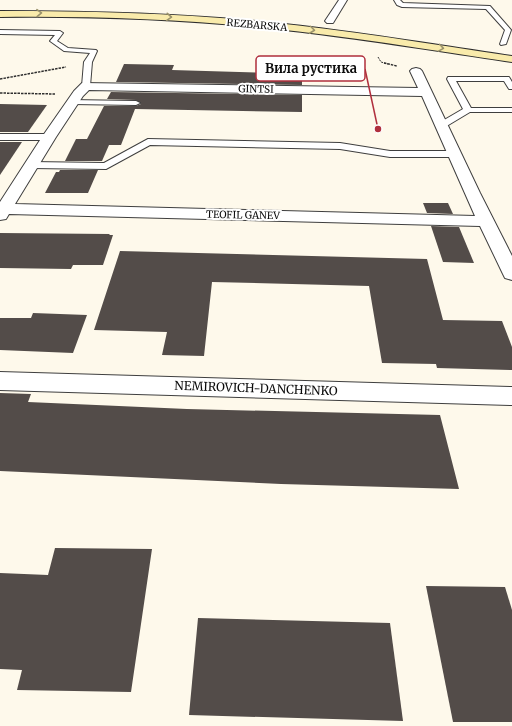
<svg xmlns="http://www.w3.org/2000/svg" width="512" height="726" font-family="Merriweather,serif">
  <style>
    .building { fill: #534c49 }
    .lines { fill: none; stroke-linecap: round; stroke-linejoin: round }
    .lane-casing { stroke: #3f3f3f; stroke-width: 2 }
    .street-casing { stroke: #3f3f3f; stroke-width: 2 }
    .secondary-casing { stroke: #2e2e2e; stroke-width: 2 }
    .path-far1 { stroke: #2e2e2e; stroke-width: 1; stroke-dasharray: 2 1; stroke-linecap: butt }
    .path { stroke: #2e2e2e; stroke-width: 1.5; stroke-dasharray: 2.5 1; stroke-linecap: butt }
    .lane { fill: #fff; fill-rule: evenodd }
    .street { fill: #fff; fill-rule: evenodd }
    .secondary { fill: #f9ebab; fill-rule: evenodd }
    .oneway { stroke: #9a926b }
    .labels { text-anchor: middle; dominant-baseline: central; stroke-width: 4; stroke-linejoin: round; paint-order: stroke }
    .far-street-label { font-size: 10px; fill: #0c0c0c; stroke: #fff }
    .street-label { font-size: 12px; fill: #0c0c0c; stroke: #fff }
    .leader { fill: none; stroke: #b02f3d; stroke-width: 1.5 }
    .callout-dot { fill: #b02f3d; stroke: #fff; stroke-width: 1.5 }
    .callout { fill: #fff; stroke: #b02f3d; stroke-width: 1.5 }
    .callout-label { font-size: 13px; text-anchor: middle; font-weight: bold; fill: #0c0c0c }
  </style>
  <rect width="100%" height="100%" fill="#fef9eb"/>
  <g class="building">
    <polygon points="124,64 174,65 172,70 302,74 302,85 116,82"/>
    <polygon points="111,92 302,95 302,112 135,109 121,145 109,145 102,161 65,161 76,139 87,139 104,106 136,106 141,104 136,100 107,99"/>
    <polygon points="0,104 47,105 28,132 0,132"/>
    <polygon points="0,142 22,142 0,175"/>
    <polygon points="60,170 98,170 88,193 45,193 56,172 59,172"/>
    <polygon points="423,203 448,203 453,214 427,213"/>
    <polygon points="431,226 459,227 474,263 443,262"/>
    <polygon points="0,233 110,234 109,235 113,235 103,265 73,265 71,269 0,268"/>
    <polygon points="120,251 427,259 443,320 502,321 512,347 512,370 437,368 436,364 382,363 369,286 212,282 204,356 162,355 167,332 94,330"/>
    <polygon points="33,313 87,315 73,353 0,350 0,318 31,318"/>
    <polygon points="0,393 31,394 28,402 187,409 440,415 459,489 281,484 0,471"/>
    <polygon points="55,548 152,549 131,692 17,690 22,670 0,669 0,573 48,575"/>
    <polygon points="426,586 505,587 512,610 512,722 453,722"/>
    <polygon points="198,618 390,623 403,721 189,715"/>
  </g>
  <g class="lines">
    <defs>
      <g id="lane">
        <polygon points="394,0 400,0 403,3 490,6 511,30 506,44 501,45 500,44 505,30 486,9 402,7 397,5"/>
        <polygon points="0,30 60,31 63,33 57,41 68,48 96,50 97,51 92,62 90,86 86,88 82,86 84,62 90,53 64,51 50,41 55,35 0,34"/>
        <polygon points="448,77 509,77 512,82 512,89 509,89 504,81 456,81 471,108 512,108 512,112 470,112 445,127 439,127 438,125 439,123 463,109 447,79"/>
        <polygon points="69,100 136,101 140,103 136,105 72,104 68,102"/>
        <polygon points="0,134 49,134 53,137 49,140 0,140"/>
        <polygon points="148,139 340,143 390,151 455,151 460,154 455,157 390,157 340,149 150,145 106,169 31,168 26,165 31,162 104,163"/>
      </g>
      <g id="street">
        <polygon points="339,0 347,0 333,23 327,23 325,21"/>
        <path d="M416,68L420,69L422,71L480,193L512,256V280L505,278L503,274L480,226L9,214L6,219L0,220V202L42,137L74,91L82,83L418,88L410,71L412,69ZM89,90L422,96L475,216L15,204L56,137L83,96Z"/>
        <polygon points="0,372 512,387 512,405 0,390"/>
      </g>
      <path id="secondary" d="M0,11C89,11 178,13 266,22C348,30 430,44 512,56V62C430,50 348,36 266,28C178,19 89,16 0,17Z"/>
    </defs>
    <use href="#lane" class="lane-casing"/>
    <use href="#street" class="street-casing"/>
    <use href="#secondary" class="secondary-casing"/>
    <polyline class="path-far1" points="378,57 381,62 388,64"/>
    <g class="path">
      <polyline points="384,63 397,66"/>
      <polyline points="0,79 66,67"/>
      <polyline points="0,93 55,94"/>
    </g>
    <use href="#lane" class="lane"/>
    <use href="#street" class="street"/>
    <use href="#secondary" class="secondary"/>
  </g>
  <defs><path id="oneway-chevron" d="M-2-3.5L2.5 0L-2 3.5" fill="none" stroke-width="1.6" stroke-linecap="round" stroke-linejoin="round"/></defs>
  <g class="oneway">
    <use href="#oneway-chevron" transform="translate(39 13) rotate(-1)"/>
    <use href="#oneway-chevron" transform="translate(169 17) rotate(4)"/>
    <use href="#oneway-chevron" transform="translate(312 30) rotate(7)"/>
    <use href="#oneway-chevron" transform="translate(441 48) rotate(9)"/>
  </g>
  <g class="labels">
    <g class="far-street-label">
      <text transform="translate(257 25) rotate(5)">REZBARSKA</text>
      <text transform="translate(256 89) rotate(1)">GINTSI</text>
      <text transform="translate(243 215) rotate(1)">TEOFIL GANEV</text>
    </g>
    <g class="street-label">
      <text transform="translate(256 388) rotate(2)">NEMIROVICH-DANCHENKO</text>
    </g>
  </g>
  <path class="leader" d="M378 129L365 69"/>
  <circle class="callout-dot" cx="378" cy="129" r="4"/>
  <rect class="callout" x="256" y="56" width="109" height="25" rx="4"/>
  <g class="callout-label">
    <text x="311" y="73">Вила рустика</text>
  </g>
</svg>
